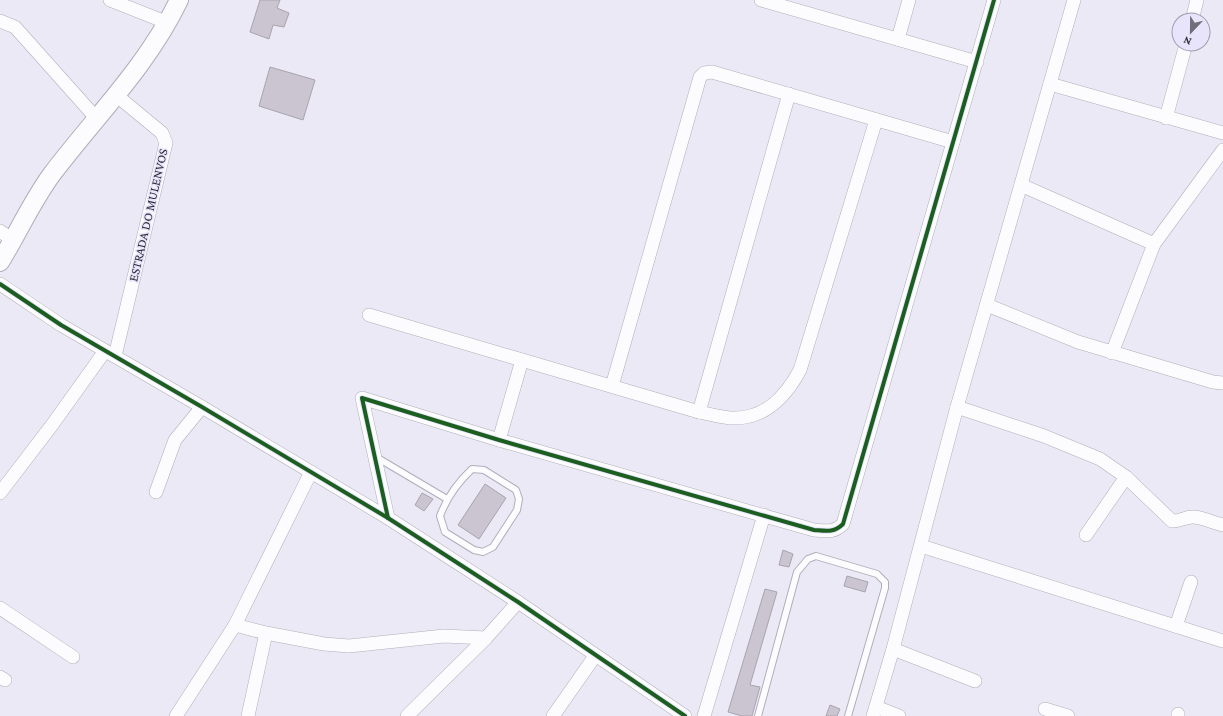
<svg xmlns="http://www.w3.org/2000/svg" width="1223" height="716" font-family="'Crimson Pro',serif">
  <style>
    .building { fill: #cac5d0; stroke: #a8a3ac }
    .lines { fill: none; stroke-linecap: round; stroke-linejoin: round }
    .lane-casing { stroke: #b0aeb9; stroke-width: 8 }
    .street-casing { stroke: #b0aeb9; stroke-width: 14 }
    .secondary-casing { stroke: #b0aeb9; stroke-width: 20 }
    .lane { stroke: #fcfcfe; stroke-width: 6 }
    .street { stroke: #fcfcfe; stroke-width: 13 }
    .secondary { stroke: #fcfcfe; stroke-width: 18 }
    .cycleway-casing { stroke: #e8e4fb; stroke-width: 6 }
    .cycleway { stroke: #1b5e20; stroke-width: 4 }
    .labels { text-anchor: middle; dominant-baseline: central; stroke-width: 3; stroke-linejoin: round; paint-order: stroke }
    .street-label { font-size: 13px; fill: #2e2c37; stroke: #e8e4fb }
  </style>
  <rect width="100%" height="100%" fill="#ece9f6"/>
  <g class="building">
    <polygon points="260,0 280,0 277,8 289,13 284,27 273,25 269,39 250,32"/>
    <polygon points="270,67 315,80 303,120 259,106"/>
    <polygon points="485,484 506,498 479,539 458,525"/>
    <polygon points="422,493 433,499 424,511 415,505"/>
    <polygon points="783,550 793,554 789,567 779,565"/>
    <polygon points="847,576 868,582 865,592 844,586"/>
    <polygon points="765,589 777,592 750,685 760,687 752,716 742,716 728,712"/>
    <polygon points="830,705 840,709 837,716 826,716"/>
  </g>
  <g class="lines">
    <defs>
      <g id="lane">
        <polyline points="376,457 447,499"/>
        <path d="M472,469L484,470L516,490L519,499L517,510L493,547L483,552L474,550L445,532L440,516C447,497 457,483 472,469Z"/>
        <polyline points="758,716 797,572 808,559 816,556 877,574 885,582 885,588 848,716"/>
      </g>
      <g id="street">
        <polyline points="110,0 168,23"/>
        <polyline points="761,0 977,62"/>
        <polyline points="1192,20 1197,0"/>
        <polyline points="0,21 15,27 97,119"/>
        <polyline points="898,39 909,0"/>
        <polyline points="1050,84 1223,133"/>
        <polyline points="1166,118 1186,44"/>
        <polyline points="1021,185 1154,244"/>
        <polyline points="0,231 13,240"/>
        <polyline points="0,284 61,325 202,407 388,518 518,602 685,716"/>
        <polyline points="987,305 1078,342 1213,382 1223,383"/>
        <path d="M369,315L699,412C709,414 720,417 730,418C764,420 785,398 800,370L876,120"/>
        <polyline points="1112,353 1154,244 1223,150"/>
        <polyline points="115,356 166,143 162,133 116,95"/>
        <polyline points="612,386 700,77 704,73 712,72 953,142"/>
        <path d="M957,407L1044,436L1100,459L1126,477L1172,521C1180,522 1186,516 1194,517C1204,518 1214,523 1223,525"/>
        <polyline points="699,412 789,94"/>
        <polyline points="499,440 522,360"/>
        <polyline points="156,492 175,440 202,407"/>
        <polyline points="0,493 52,425 105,351"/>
        <path d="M388,518L362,398L499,440L814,530C826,531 834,533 843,524L994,0"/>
        <polyline points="1086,535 1126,477"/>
        <polyline points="921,546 1223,641"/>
        <polyline points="0,608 73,657"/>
        <polyline points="235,625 266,633 324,644 349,646 444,636 486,638"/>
        <polyline points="1176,626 1191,582"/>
        <polyline points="893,649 975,681"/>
        <polyline points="0,677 5,680"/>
        <polyline points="876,707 899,716"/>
        <polyline points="1045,709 1068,716"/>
        <polyline points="176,716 235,625 311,472"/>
        <polyline points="248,716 266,633"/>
        <polyline points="407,716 486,638 518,602"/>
        <polyline points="553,716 595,656"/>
        <polyline points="704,716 764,515"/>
        <polyline points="873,716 893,649 957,407 1074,0"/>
        <polyline points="1178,716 1178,714"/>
      </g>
      <path id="secondary" d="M0,262C18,233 32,201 52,174C96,116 148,65 179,0"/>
    </defs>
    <use href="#lane" class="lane-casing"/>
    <use href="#street" class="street-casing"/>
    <use href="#secondary" class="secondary-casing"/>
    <use href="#lane" class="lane"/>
    <use href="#street" class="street"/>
    <use href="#secondary" class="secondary"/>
    <defs>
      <g id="cycleway">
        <polyline points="0,284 61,325 202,407 388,518 518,602 685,716"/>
        <path d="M388,518L362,398L499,440L814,530C826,531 834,533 843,524L994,0"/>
      </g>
    </defs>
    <use href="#cycleway" class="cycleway-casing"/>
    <use href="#cycleway" class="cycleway"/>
  </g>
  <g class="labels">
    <g class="street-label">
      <text transform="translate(148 215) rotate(-77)">ESTRADA DO MULENVOS</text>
    </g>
  </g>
  <g transform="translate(1191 32) rotate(202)"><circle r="19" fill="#e8e4fb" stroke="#9e9aad"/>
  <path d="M0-3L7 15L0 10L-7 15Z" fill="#706e7a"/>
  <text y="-6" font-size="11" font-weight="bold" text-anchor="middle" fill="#2e2c37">N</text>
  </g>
</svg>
